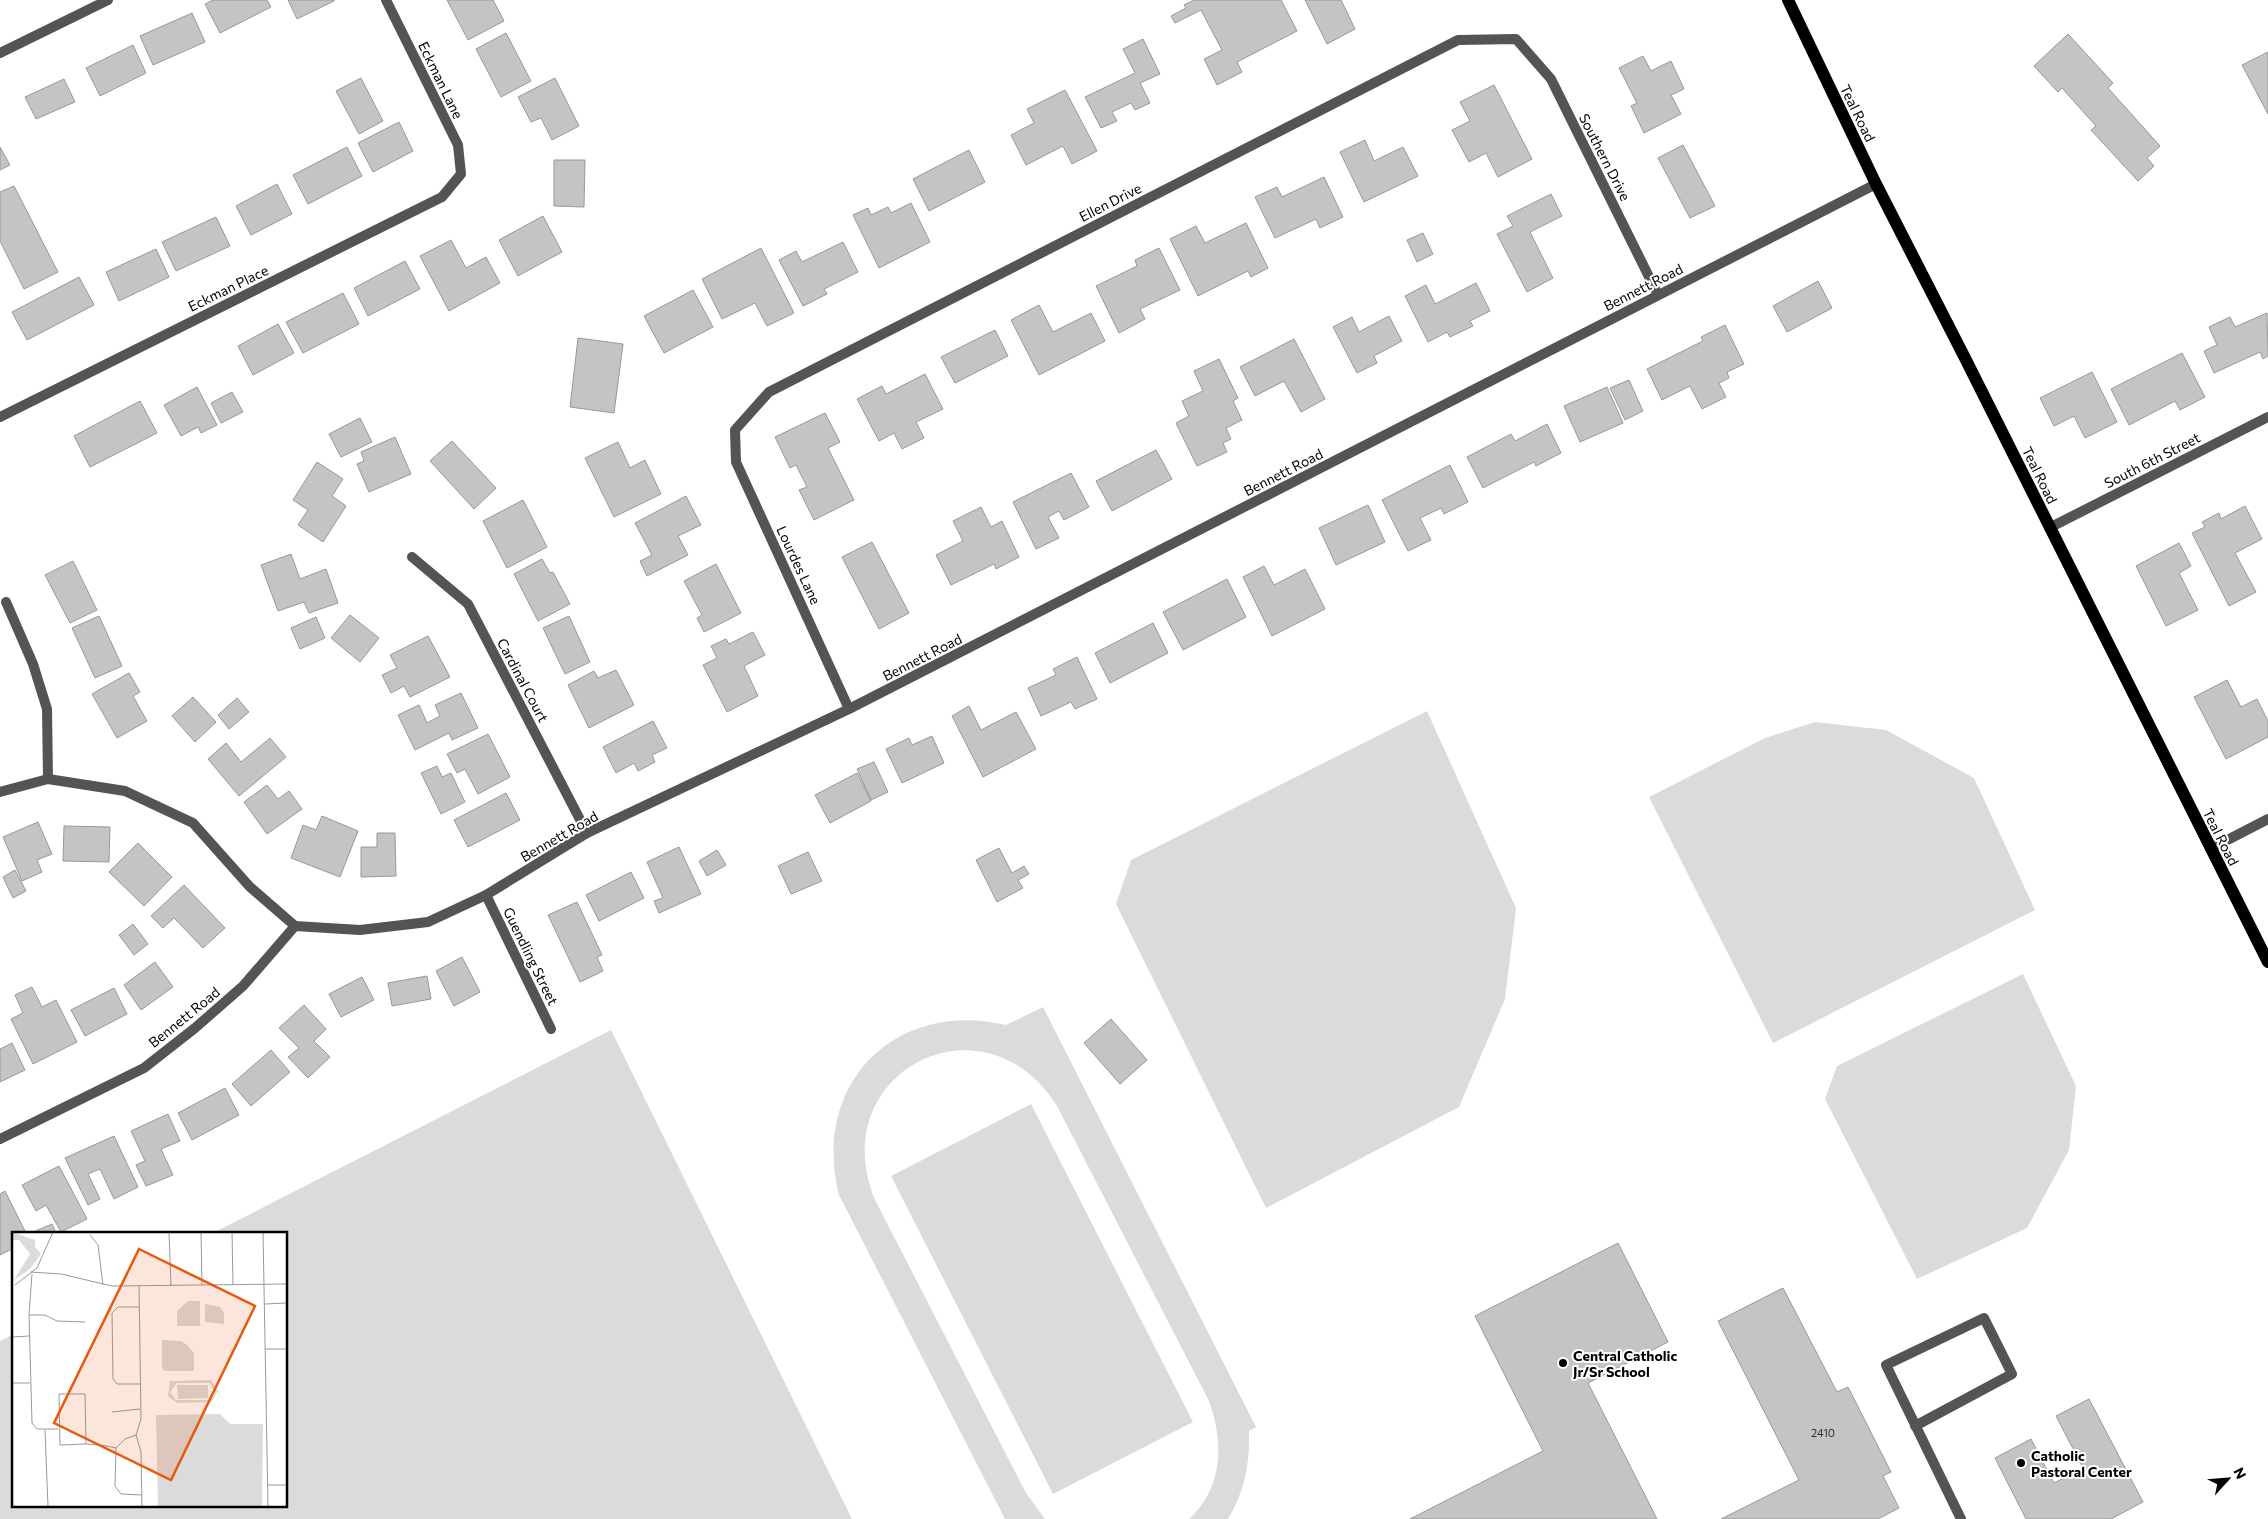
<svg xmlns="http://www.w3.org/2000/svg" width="2268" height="1519" font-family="Commissioner,sans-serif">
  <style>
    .green { fill: #dbdbdb }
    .building { fill: #c4c4c4; stroke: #989898 }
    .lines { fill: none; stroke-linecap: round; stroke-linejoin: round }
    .lane { stroke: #545454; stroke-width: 10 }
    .street { stroke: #545454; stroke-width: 10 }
    .primary { stroke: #000; stroke-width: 12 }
    .poi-dot { fill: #000; stroke: #fff; stroke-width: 2 }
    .labels { text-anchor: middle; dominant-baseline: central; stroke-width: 4; stroke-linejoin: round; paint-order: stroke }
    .number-label { font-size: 11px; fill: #313131 }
    .street-label { font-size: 14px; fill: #000; stroke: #fff }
    .poi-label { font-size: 14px; font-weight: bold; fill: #000; stroke: #fff; text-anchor: start }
    .inset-road { fill: none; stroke: #999; stroke-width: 1 }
    .view { fill: #e8590c; fill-opacity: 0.15; stroke: #e8590c; stroke-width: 2.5 }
    .inset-edge { fill: none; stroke: #000; stroke-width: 2.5 }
  </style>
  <rect width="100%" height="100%" fill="#fff"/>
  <g class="green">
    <polygon points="1427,711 1516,908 1505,999 1459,1107 1266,1208 1116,904 1131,860"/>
    <polygon points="1815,722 1886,730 1974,778 2035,910 1773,1043 1649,797 1765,738"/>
    <polygon points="2023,974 2076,1086 2069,1150 2027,1228 1917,1279 1825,1099 1837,1066"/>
    <path d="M1043,1007L1256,1427L1249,1431C1250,1463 1245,1491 1228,1519H1189C1224,1487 1224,1440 1208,1399L1057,1106C983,989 823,1073 875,1200L1026,1493L1045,1519H1005L839,1195C811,1084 895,999 1006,1025Z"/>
    <polygon points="611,1030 852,1519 0,1519 0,1341 14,1334 14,1505 286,1505 286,1233 213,1233"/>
    <polygon points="1031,1104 1193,1422 1053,1494 891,1176"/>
  </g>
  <g class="building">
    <polygon points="213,0 267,0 271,7 220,33 205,4"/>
    <polygon points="288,0 334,0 334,1 297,19"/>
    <polygon points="447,0 493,0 504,21 468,40"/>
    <polygon points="1194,0 1281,0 1297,31 1237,62 1242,72 1217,85 1204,59 1222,50 1201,10 1175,23 1171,16 1186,8 1184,5"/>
    <polygon points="1305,0 1341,0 1355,29 1327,44"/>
    <polygon points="192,13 205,42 153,65 140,36"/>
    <polygon points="506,33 531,81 501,97 476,49"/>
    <polygon points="2068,34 2113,83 2108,88 2160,146 2147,158 2154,166 2138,181 2091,130 2096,126 2062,88 2058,92 2034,66"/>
    <polygon points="1143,39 1160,74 1140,83 1150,103 1135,110 1131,103 1112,112 1117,121 1101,128 1085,97 1135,73 1123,49"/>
    <polygon points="133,45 146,73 100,96 86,68"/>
    <polygon points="2268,52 2268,114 2242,65"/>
    <polygon points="1643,56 1651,71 1671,61 1684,89 1671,95 1681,114 1644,133 1631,106 1637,103 1619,68"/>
    <polygon points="361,78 383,121 359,134 336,91"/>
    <polygon points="555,78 579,126 552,140 541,118 531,122 518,97"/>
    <polygon points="64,79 75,102 36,119 25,97"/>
    <polygon points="1494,85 1532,159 1498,177 1486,153 1469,162 1452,130 1470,121 1460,102"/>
    <polygon points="1065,90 1097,151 1072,164 1063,146 1026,165 1011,135 1034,123 1027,109"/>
    <polygon points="399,122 413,151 373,172 358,143"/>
    <polygon points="1365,140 1374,161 1403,147 1418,176 1364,202 1340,152"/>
    <polygon points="1683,145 1715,206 1690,218 1658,158"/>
    <polygon points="0,147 10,165 0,170"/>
    <polygon points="347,147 362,176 308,204 293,175"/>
    <polygon points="969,150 985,182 929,211 913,179"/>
    <polygon points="554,160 585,160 584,207 554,206"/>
    <polygon points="1324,177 1343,217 1320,228 1316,219 1275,238 1255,197 1277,187 1282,197"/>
    <polygon points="277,184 292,214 251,235 236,206"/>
    <polygon points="14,186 58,272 24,289 0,241 0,192"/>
    <polygon points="1551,194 1562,216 1530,232 1553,278 1527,292 1497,234 1513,226 1507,216"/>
    <polygon points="911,203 930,242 879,268 853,215 868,208 871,215 888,207 891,213"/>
    <polygon points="543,216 562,252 518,276 499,240"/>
    <polygon points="216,217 230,246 176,271 162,242"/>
    <polygon points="1246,223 1268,268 1251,277 1248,271 1198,296 1170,239 1196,226 1205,243"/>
    <polygon points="1423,233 1433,254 1417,262 1407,240"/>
    <polygon points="451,240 466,268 486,257 500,283 449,311 420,256"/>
    <polygon points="843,242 858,272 824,289 827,294 803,306 779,260 796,251 802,262"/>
    <polygon points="761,248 794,313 767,326 755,303 722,319 702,279"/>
    <polygon points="1159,248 1180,290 1140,309 1145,319 1119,333 1096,286 1137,266 1135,260"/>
    <polygon points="156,249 169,277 119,301 106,272"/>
    <polygon points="405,261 420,289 368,316 354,288"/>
    <polygon points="79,277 94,305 27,340 12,312"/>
    <polygon points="1818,281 1832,308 1787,332 1773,306"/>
    <polygon points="1476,283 1490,311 1470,321 1473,326 1450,337 1447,332 1428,342 1405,296 1426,285 1435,304"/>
    <polygon points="693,290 713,327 664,353 644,316"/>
    <polygon points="343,293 359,324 303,353 286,322"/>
    <polygon points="1039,305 1053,332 1091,313 1105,341 1039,375 1011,320"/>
    <polygon points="2267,313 2268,356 2263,359 2260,352 2214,373 2204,351 2217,345 2209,327 2230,317 2235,327"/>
    <polygon points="1389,316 1402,341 1374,356 1377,363 1357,373 1333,327 1352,317 1359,332"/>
    <polygon points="278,324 294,353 253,375 238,346"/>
    <polygon points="1725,325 1744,364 1727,372 1729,378 1719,383 1726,397 1702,409 1690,386 1662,400 1647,369 1703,341 1701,337"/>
    <polygon points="995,330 1008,356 955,383 941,357"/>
    <polygon points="578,338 623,344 614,413 570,407"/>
    <polygon points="1294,339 1325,399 1301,412 1284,381 1255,396 1240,367"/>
    <polygon points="2182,353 2205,397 2180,410 2175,401 2129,425 2111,389"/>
    <polygon points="1219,359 1238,398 1233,401 1242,420 1226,428 1231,439 1223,443 1227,452 1197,466 1176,423 1189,416 1182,401 1203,391 1194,371"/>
    <polygon points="2092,372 2117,422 2085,438 2074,416 2054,426 2040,398"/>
    <polygon points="925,374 943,409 916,422 924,438 902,449 894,433 879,441 857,399 882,386 886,394"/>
    <polygon points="1629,380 1643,411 1625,420 1610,388"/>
    <polygon points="197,387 217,425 201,433 198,427 181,436 164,405"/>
    <polygon points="1607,387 1623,423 1580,442 1564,406"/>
    <polygon points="232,392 243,412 221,423 211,403"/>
    <polygon points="140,401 157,433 90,467 74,436"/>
    <polygon points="825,413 840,442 828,448 854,500 814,520 799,490 807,487 796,465 790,468 775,437"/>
    <polygon points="360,418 372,442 341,457 329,434"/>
    <polygon points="1547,424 1561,453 1536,466 1534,462 1483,488 1467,457 1511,434 1515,441"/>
    <polygon points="395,437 411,474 369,492 357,464 364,461 361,452"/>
    <polygon points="452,441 496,488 474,509 430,461"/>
    <polygon points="618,442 630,468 645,460 661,494 614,517 585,458"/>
    <polygon points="1156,450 1172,479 1112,511 1096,481"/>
    <polygon points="317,462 343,479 332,496 346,506 323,542 298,525 308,510 293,500"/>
    <polygon points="1450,465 1468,502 1444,514 1441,508 1420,518 1431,540 1408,551 1382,500"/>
    <polygon points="1071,473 1089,507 1064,520 1059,511 1048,517 1059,538 1036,549 1013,502"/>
    <polygon points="686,496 701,525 678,536 688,555 647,576 640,561 652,555 635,523"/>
    <polygon points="523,500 547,547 507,568 483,521"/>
    <polygon points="1368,505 1385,542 1336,565 1319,528"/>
    <polygon points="2245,506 2262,539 2235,553 2256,592 2229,606 2192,533 2205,527 2202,522 2219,513 2221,519"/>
    <polygon points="981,507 991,527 1002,521 1019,557 996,569 994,564 951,585 936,555 963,541 953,521"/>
    <polygon points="872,542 909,613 879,629 842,557"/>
    <polygon points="2179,543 2191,566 2179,573 2198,610 2166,626 2136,566"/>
    <polygon points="291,554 300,579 326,569 338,603 309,613 304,602 278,611 261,565"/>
    <polygon points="542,559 550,573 553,572 570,604 538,621 514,574"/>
    <polygon points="73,561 97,610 70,623 45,575"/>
    <polygon points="716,564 741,613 704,632 697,618 702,615 684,581"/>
    <polygon points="1264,566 1274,585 1305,569 1325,609 1272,636 1243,577"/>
    <polygon points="1227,579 1246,617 1183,650 1163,612"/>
    <polygon points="350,615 379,638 360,662 331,638"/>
    <polygon points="99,616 122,666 95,678 72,628"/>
    <polygon points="569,616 590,662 565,674 543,628"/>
    <polygon points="316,617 325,638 300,649 291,628"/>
    <polygon points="1153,623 1168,653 1110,683 1095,653"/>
    <polygon points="753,632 765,655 744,666 758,696 727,712 703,665 717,658 711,646 726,639 729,644"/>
    <polygon points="428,636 450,677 410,697 404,686 391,693 382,675 397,668 390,655"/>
    <polygon points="1077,657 1097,699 1075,709 1071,702 1041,716 1028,688 1056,675 1053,669"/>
    <polygon points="616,670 634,705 589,728 568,685 594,671 598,678"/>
    <polygon points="129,673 140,692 133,696 147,721 117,738 92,694"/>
    <polygon points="2227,680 2241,707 2257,699 2268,721 2268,737 2226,759 2194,697"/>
    <polygon points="461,693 478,728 452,740 449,733 415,750 398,715 419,705 427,723 440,716 435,705"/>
    <polygon points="193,697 216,722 195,742 172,716"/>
    <polygon points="237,698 249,712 229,729 218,715"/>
    <polygon points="969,706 981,730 1016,712 1036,749 983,777 952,716"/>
    <polygon points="653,721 667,748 652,755 655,762 638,771 634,763 616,773 603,747"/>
    <polygon points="488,734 510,777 478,794 465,769 457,773 447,754"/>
    <polygon points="932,736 944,763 902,783 886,749 909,738 912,745"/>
    <polygon points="270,738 286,757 239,796 208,759 226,743 241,762"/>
    <polygon points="874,762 888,792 871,800 857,769"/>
    <polygon points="437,766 442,777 451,773 465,802 441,814 421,773"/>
    <polygon points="857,773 871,801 830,823 815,795"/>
    <polygon points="267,785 278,799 289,791 302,809 267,834 244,802"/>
    <polygon points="506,793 520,820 468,847 454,820"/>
    <polygon points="322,816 358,831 340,877 291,858 303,825 316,830"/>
    <polygon points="38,822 52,854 37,860 42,872 22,881 3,837"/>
    <polygon points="64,826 110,827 109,862 63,861"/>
    <polygon points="377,833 395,833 396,876 361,877 361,847 377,847"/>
    <polygon points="138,843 172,877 144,906 109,872"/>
    <polygon points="679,847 701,894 659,913 654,901 663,898 647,862"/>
    <polygon points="999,848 1012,873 1024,866 1029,874 1018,880 1023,888 997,902 976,860"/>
    <polygon points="717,850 726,865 707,876 699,861"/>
    <polygon points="808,852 822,881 791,894 778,866"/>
    <polygon points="15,870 26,891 13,898 3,877"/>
    <polygon points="631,872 644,898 599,921 586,895"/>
    <polygon points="184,885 225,928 203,948 174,918 163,928 151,916"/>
    <polygon points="577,902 602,955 597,957 603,971 580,982 548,915"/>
    <polygon points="133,924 148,944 134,955 119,935"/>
    <polygon points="462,957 480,992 454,1006 436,971"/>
    <polygon points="155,962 173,987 141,1010 124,985"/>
    <polygon points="427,976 431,999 392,1006 388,983"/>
    <polygon points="362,977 374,1000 341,1017 329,994"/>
    <polygon points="32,987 42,1007 56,1000 77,1042 33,1064 11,1019 23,1013 15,995"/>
    <polygon points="114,988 127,1014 85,1036 71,1010"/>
    <polygon points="304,1005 326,1029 314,1041 330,1057 308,1078 288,1057 299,1048 279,1028"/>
    <polygon points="1111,1019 1147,1060 1120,1084 1084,1043"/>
    <polygon points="12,1043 25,1070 0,1082 0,1049"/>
    <polygon points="271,1050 290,1072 251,1106 232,1084"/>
    <polygon points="225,1088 239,1115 192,1140 178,1113"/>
    <polygon points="168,1114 180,1141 161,1149 173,1175 146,1186 136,1165 145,1161 131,1131"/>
    <polygon points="114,1136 138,1187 114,1199 100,1169 88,1174 100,1199 88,1205 65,1158"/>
    <polygon points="59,1166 87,1219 61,1232 46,1205 36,1211 22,1185"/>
    <polygon points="5,1191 26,1233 14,1233 14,1248 0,1255 0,1194"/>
    <polygon points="52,1224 56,1233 33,1232"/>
    <polygon points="1618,1243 1668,1342 1588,1383 1657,1519 1410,1519 1543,1451 1475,1316"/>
    <polygon points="1783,1288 1837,1392 1848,1387 1891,1472 1883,1476 1899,1508 1878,1519 1721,1519 1799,1480 1718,1321"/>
    <polygon points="2089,1399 2143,1502 2111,1519 2026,1519 1995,1458 2031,1439 2054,1483 2083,1468 2056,1416"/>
  </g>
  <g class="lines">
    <polyline class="lane" points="1915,1426 2012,1374 1984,1318 1886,1365 1961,1519"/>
    <g class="street">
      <polyline points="0,53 108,0"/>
      <polyline points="0,417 442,197 461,174 458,145 386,0"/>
      <polyline points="2049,528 2268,417"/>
      <polyline points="412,557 468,604 587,833"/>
      <polyline points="6,602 33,664 47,709 48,779"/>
      <polyline points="849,709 736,462 735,430 769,392 1458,40 1516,39 1551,79 1658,295"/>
      <polyline points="0,792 48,779 125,791 193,823 250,887 295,926"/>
      <polyline points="2210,849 2268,819"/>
      <polyline points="486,895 551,1029"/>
      <polyline points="0,1139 144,1068 195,1028 243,986 295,926 360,930 428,922 486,895 587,833 849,709 1876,184"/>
    </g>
    <polyline class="primary" points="1788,0 1876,184 1966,360 2268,962"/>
  </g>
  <g class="poi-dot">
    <circle cx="1563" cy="1363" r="5"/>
    <circle cx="2021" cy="1463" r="5"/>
  </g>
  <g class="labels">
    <g class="number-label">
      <text x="1823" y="1432">2410</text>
    </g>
    <g class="street-label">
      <text transform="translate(441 80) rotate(64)">Eckman Lane</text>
      <text transform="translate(1858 113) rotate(64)">Teal Road</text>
      <text transform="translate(1605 157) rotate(63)">Southern Drive</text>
      <text transform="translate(1110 202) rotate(-27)">Ellen Drive</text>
      <text transform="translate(1643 287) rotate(-27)">Bennett Road</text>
      <text transform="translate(228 288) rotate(-26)">Eckman Place</text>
      <text transform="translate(2152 460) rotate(-27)">South 6th Street</text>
      <text transform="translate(1283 472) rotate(-27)">Bennett Road</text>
      <text transform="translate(2040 475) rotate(64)">Teal Road</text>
      <text transform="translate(799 565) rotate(65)">Lourdes Lane</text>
      <text transform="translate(922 657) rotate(-27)">Bennett Road</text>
      <text transform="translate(523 680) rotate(62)">Cardinal Court</text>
      <text transform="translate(559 836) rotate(-30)">Bennett Road</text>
      <text transform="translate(2221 837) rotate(63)">Teal Road</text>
      <text transform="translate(531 956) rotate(64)">Guendling Street</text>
      <text transform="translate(184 1017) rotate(-39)">Bennett Road</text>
    </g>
    <g class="poi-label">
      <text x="1573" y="1355">Central Catholic<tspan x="1573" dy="16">Jr/Sr School</tspan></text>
      <text x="2031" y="1455">Catholic<tspan x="2031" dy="16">Pastoral Center</tspan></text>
    </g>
  </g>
  <g transform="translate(12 1232)">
    <rect width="275" height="275" fill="#fff"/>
    <path d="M0,0L23,8V15L29,22L18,37L2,48L18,22L7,8H0ZM176,69H188V94H165V79ZM193,72L208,75L212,81V92L193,90ZM150,108L169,109L175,113L182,121V139H153L150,136ZM199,148L206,159L199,170L165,171L156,164L158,149ZM165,151H198L203,162L197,168H164L158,160ZM165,153H196V166L166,167ZM208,182L218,192H251L250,274L146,275L144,183Z" fill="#dbdbdb" fill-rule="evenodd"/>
    <path class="inset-road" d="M157,0L159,54M189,0L190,53M220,0L221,53M251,0L256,275M78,3L86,13L91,53M18,40L49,42L100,54L275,52M20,42L17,83L20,191L25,197H46M3,53L25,36L41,0M127,54L129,187L124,203L129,220L130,275M253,72L275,71M127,75H106L100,81L101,147L105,152H128M17,83H33L45,89L73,90M0,105L17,104M253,117H275M0,151H18M100,180L128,177M33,198L36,275M124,203L113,207L104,216L103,254L109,262L130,263M74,212L48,213L47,162H73L74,212L86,213M89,213L104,216M256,253H275"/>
    <path class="view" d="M127,17L243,74L159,248L42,191Z"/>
    <rect width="275" height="275" class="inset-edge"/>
  </g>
  <g transform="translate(2228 1479) rotate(64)" stroke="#ffffff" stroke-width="4" paint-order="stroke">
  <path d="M0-4L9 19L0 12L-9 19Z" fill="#000000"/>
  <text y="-8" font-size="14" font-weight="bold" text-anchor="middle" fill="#000000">N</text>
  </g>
</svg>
